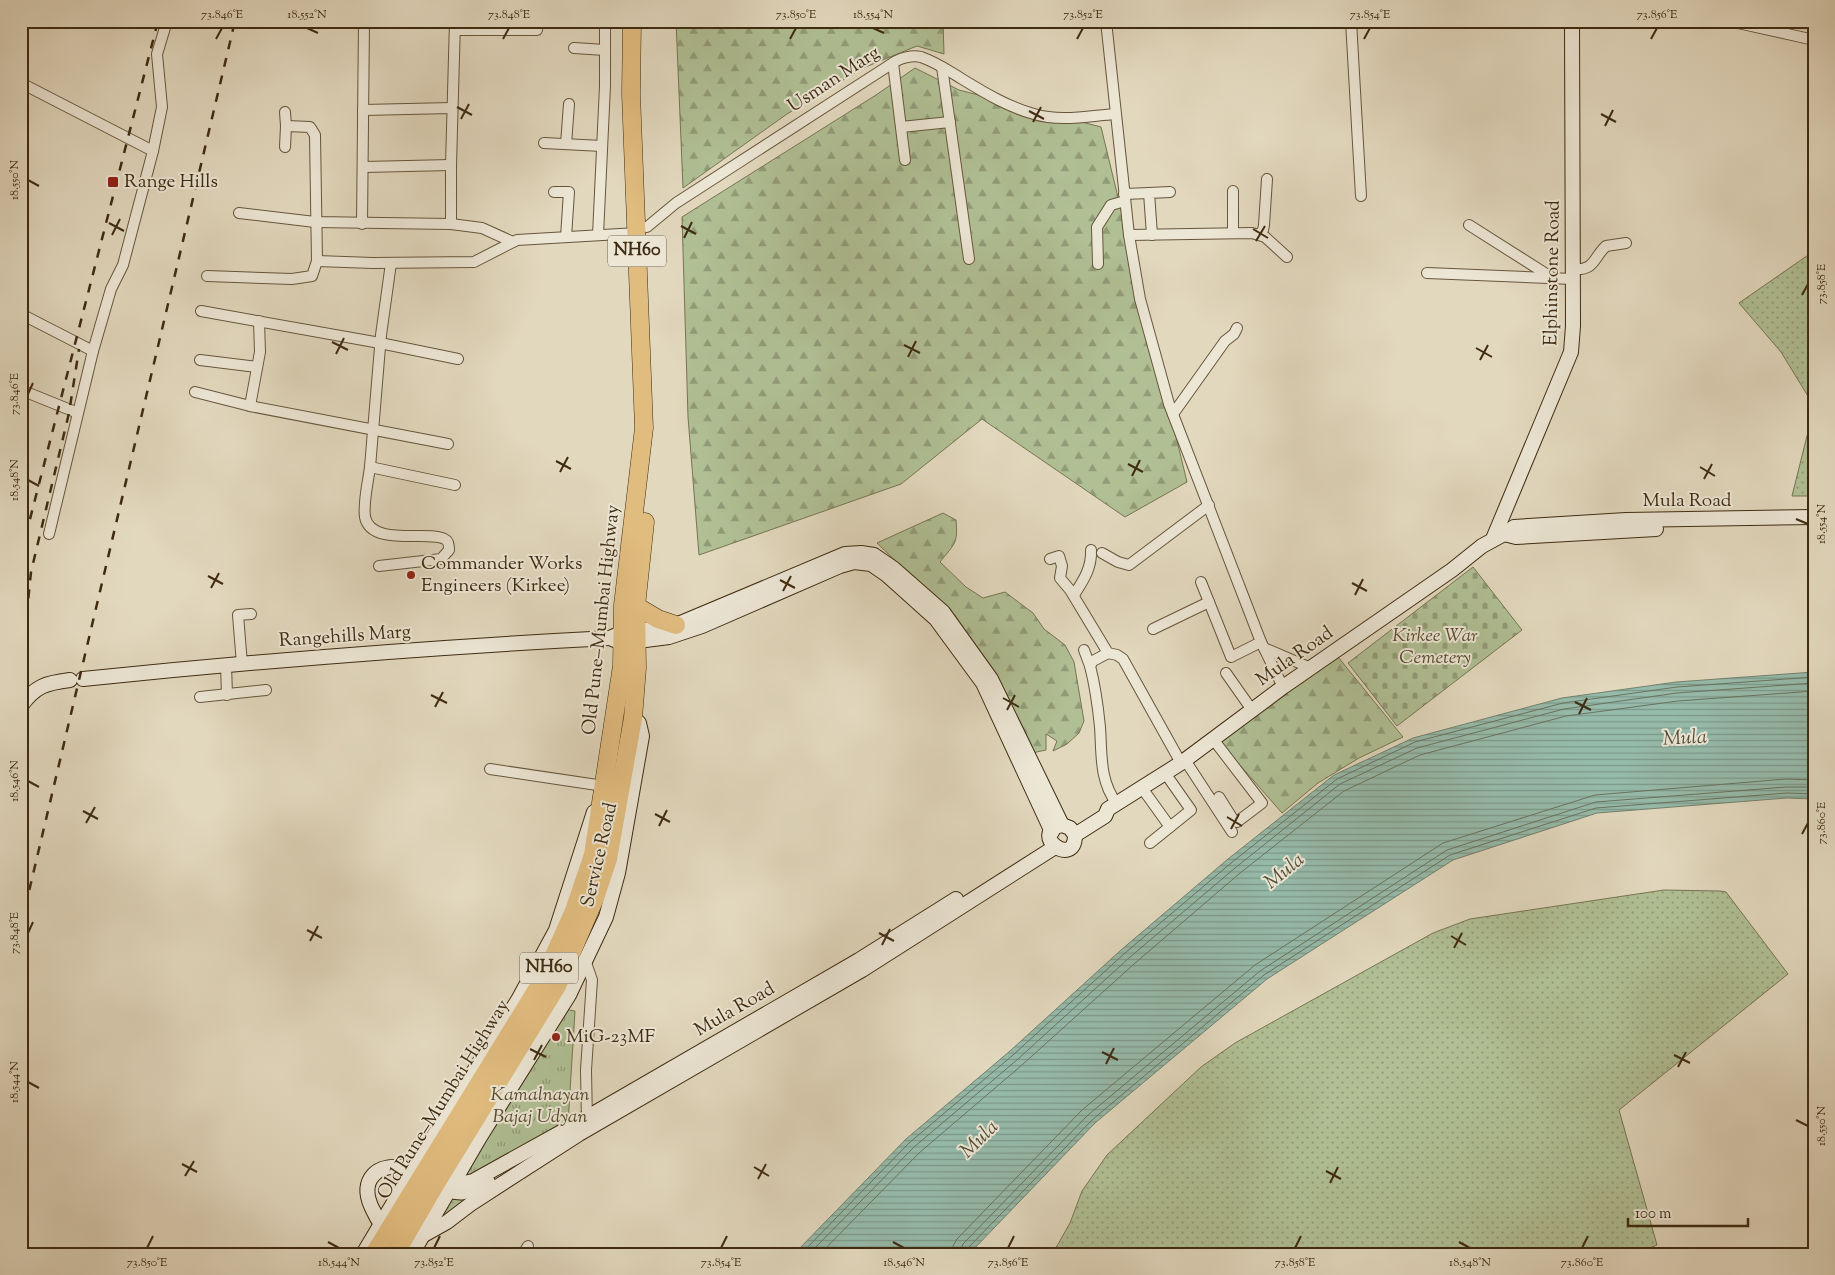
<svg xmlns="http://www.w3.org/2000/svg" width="1835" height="1275" font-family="'Sorts Mill Goudy',serif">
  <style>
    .grass { fill: url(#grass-dots); stroke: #777552 }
    .forest { fill: url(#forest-firs); stroke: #777552 }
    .cemetery { fill: url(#cemetery-stones); stroke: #777552 }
    .park { fill: url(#park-tufts); stroke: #777552 }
    .water { fill: url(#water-rules); stroke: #73816d }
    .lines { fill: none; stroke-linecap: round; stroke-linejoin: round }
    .shore { stroke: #6a735e; stroke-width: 1 }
    .street-casing { stroke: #67563c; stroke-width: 12 }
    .secondary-casing { stroke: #3e2b11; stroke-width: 16 }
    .highway-casing { stroke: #3e2b11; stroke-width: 19 }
    .street { stroke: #ece6d5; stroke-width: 10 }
    .secondary { stroke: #ece6d5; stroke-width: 14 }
    .highway { stroke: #e1bc7f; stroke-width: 18 }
    .rail { stroke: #3e2b11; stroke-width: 2.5; stroke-dasharray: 9 9; stroke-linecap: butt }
    .ticks { fill: none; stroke: #3e2b11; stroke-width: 2 }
    .poi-dot { fill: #8f2418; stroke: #ece6d5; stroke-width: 2 }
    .labels { text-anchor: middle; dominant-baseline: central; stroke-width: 4; stroke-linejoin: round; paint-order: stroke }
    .shield { fill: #ece6d5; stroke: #72634c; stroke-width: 1 }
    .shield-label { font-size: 18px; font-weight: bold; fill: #3e2b11 }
    .street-label { font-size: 19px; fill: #3e2b11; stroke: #ece6d5 }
    .poi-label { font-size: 19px; fill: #3e2b11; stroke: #ece6d5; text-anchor: start }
    .park-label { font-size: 19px; font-style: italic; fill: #55492b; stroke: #ece6d5 }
    .water-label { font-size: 20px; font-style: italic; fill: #544f38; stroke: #ece6d5 }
    .neatline { fill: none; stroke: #3e2b11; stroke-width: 2 }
    .ticks-label { font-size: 12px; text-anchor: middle; fill: #3e2b11 }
  </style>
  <defs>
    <pattern id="grass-dots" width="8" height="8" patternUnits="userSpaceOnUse" patternTransform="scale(1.25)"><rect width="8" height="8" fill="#b0bf94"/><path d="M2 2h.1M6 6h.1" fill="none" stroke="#919b77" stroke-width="1.8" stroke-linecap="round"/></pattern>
    <pattern id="forest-firs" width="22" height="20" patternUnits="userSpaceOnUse" patternTransform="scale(1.25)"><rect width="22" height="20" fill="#b0bf94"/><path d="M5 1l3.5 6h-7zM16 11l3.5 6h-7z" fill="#919b77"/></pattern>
    <pattern id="cemetery-stones" width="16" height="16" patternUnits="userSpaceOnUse" patternTransform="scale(1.25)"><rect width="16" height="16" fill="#b0bf94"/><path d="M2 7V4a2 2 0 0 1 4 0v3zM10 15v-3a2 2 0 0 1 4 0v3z" fill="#919b77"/></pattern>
    <pattern id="park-tufts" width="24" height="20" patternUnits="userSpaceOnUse" patternTransform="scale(1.25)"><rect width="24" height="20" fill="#b0bf94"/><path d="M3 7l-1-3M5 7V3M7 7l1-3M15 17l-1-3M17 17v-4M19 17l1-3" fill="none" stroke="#919b77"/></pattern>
    <pattern id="water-rules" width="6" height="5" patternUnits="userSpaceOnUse" patternTransform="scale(1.25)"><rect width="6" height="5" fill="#96bbab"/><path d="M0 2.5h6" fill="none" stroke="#7c988a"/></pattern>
  </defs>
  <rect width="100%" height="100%" fill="#e2d8be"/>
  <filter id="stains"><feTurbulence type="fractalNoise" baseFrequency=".004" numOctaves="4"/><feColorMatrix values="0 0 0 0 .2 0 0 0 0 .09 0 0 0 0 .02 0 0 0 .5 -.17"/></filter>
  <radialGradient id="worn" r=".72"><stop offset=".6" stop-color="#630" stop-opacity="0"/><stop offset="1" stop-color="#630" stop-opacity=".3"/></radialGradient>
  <g class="grass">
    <polygon points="1814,251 1814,406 1781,352 1739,303"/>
    <polygon points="1814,408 1814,496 1792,496"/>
    <polygon points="1664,890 1720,891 1726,892 1788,974 1619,1110 1657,1245 1647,1249 1649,1254 1050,1254 1057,1246 1070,1223 1082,1191 1107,1155 1201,1067 1235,1043 1433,933 1470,919"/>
    <polygon points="448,1197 468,1198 432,1224"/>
  </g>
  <g class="forest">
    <polygon points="676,21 943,21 944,54 917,46 863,68 787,114 683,188"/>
    <polygon points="915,68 959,90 1101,127 1187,482 1125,517 982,419 901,484 699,555 688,417 682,217 876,95"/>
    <path d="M943,513L956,520C958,544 955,543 940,562L966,587L983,598L1005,592L1033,613L1044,629L1065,645L1074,662L1084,721L1079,733L1067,744L1053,751L1057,741L1046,734V750L1032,753L1010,701L983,658L940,600L906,571L877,543Z"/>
    <polygon points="1338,657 1403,737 1359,758 1318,783 1282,813 1218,740"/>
  </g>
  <polygon class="cemetery" points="1473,567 1522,630 1397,726 1348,663"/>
  <polygon class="park" points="563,1009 575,1011 568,1124 463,1179"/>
  <polygon class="water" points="1814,672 1814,799 1787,798 1597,813 1453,860 1267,979 1095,1123 969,1254 794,1254 906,1139 1010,1051 1121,950 1228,859 1334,775 1413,738 1562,698 1676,682"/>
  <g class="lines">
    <g class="shore">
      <polyline points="801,1254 909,1143 1013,1055 1125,953 1231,863 1337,779 1415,742 1563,703 1677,687 1814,677"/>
      <polyline points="809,1254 914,1147 1018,1059 1129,958 1235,868 1340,784 1417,748 1564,709 1677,693 1814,683"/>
      <polyline points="820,1254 919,1153 1022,1065 1134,964 1240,873 1344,791 1420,755 1566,716 1678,701 1814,691"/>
      <polyline points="952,1254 953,1246 957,1239 1082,1110 1255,965 1443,843 1595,795 1786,779 1814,780"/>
      <polyline points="960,1254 963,1244 1088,1115 1260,971 1447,850 1596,802 1786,787 1814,787"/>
      <polyline points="966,1254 968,1248 1092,1120 1264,975 1450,855 1596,808 1787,793 1814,794"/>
    </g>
    <defs>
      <g id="street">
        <polyline points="1106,21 1129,235 1140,299 1169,404 1261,642 1283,687"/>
        <polyline points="1351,21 1361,196"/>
        <polyline points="1729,21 1814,40"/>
        <polyline points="455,30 537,30"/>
        <polyline points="574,48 605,50"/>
        <polyline points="893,63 905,160"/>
        <polyline points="942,67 969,259"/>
        <polyline points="21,83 153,151"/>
        <polyline points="363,110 452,108"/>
        <polyline points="285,112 286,126 285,147"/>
        <polyline points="901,127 950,122"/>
        <polyline points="544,143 602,146"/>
        <polyline points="566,144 569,104"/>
        <polyline points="364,167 451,165"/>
        <polyline points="554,192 569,192 566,237"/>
        <polyline points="1124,194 1149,193"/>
        <polyline points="239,213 315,222 451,224 482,228 513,242"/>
        <polyline points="362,224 364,21"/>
        <polyline points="451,224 451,165 455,21"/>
        <polyline points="1469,225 1551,277"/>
        <path d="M647,227L676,203L896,61C905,57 912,55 921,57C936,62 949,71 962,79C985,93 1008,107 1034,114C1060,122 1088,116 1115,114"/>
        <polyline points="1233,233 1233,191"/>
        <polyline points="1260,234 1263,230 1264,225 1267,179"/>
        <polyline points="598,235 605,86 605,21"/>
        <polyline points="1129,235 1252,233 1265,237 1287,257"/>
        <polyline points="1152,235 1149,193 1170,192"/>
        <polyline points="317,261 373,263 474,262 517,240 637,233"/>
        <polyline points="391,263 381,335 370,467 455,485"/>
        <polyline points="1098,264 1097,227 1111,205 1125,201"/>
        <path d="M1573,269C1595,271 1593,258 1606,246L1626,243"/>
        <polyline points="1427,273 1573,279"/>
        <polyline points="207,276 292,279 312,276 317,261 315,135 310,127 286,126"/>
        <polyline points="201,311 380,343 458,359"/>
        <polyline points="21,314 93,351"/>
        <polyline points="200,360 257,367"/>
        <polyline points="21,390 78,413"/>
        <polyline points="195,392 250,406 448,444"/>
        <polyline points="250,406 260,352 259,321"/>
        <polyline points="1173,414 1225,341 1234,334 1237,328"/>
        <path d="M370,467C368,483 363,502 365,517C371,548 433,529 446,540C449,542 449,547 449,550L441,559L379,566"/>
        <polyline points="49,534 93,351 111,289 123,265 153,151 162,107 157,54 167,21"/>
        <polyline points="1102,553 1118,562 1129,565 1209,505"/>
        <polyline points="1050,559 1059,556 1062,566 1060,578 1070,590 1108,653 1117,655 1123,659 1181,763"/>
        <polyline points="1201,582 1231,657 1261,642"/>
        <path d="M1074,595C1083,581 1092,568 1091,550"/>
        <polyline points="1153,629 1209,602"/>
        <polyline points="1264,648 1311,668"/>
        <polyline points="1084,650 1090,666"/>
        <path d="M1108,653L1093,661L1090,666C1095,685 1098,707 1100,727C1102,754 1099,780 1117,804"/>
        <polyline points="242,664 238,615 251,614"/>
        <polyline points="226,665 227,695"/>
        <polyline points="1226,673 1252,710"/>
        <polyline points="200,697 266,690"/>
        <polyline points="1213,739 1262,803 1237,822 1234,821 1219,797"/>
        <polyline points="1185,760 1232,832"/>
        <polyline points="490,769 604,786"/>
        <polyline points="1142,788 1170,827"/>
        <polyline points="1150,843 1191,810 1165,773"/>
        <polyline points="585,960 592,980 586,1070 587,1123"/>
        <polyline points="523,1254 528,1246"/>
      </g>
      <g id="secondary">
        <polyline points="1504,534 1516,537 1656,529"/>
        <polyline points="1493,539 1571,352 1573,326 1572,21"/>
        <path d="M83,679C258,661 434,647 610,638"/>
        <path d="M21,706C35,686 46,683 70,680"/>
        <path d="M1052,832L983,683L936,619L887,575L871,564L854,562L840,566L702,626L669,637L622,643L610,638C630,627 654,632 676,625L845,554L861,553L874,555L893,568L943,612L991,679L1062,825"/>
        <path d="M1075,835L1070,828L1062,825C1027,833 1075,870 1075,835L1105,816L1108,809L1181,763L1283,687L1452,570L1482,546L1504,534L1514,527L1626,520L1814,517"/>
        <polyline points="555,1140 579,1122 859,960 956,899"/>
        <polyline points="459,1184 473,1181 563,1131"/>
        <path d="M435,1185C458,1196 466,1195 488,1182"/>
        <path d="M386,1227C380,1224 377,1219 374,1212C359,1185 371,1164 402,1167"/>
        <polyline points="405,1238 422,1236 447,1222 472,1203 579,1134 862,970 1055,847"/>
        <polyline points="363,1254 428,1145 518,1000 556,930 594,812"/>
        <polyline points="412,1254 480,1137 569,995 606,917 618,873 642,736 639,723 633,718"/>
      </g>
      <g id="highway">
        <polyline points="636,606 658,619 676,625"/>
        <polyline points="374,1254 544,978 574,911 593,855 622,666 623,605 644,428 631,94 632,21"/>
        <polyline points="395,1254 435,1185 557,986 595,898 608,859 633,718 637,668 636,606 645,522"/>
      </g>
    </defs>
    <use href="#street" class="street-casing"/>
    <use href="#secondary" class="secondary-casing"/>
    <use href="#highway" class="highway-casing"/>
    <use href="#street" class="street"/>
    <use href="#secondary" class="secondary"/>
    <use href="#highway" class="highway"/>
    <g class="rail">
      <polyline points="21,554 158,21"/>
      <polyline points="21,670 31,572 69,413 79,349"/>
      <polyline points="21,925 235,21"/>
    </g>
  </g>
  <path class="ticks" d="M307,28L318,33M873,28L884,33M216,39L222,28M503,39L509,28M790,39L796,28M1077,39L1083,28M1364,39L1370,28M1651,39L1657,28M457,107L472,115M1029,111L1044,119M1601,114L1616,122M461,119L469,104M1033,122L1041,107M1605,126L1613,110M28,180L39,186M109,223L124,231M681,226L696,234M1253,229L1268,238M112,235L120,219M684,238L692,222M1256,241L1265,226M1802,295L1808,284M332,342L348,350M904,345L920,353M1476,348L1492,357M336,354L344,338M908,357L916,341M1480,360L1488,345M28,394L33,383M556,461L571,469M1128,464L1143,472M1700,467L1715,476M560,472L568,457M1132,476L1140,460M1704,479L1712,464M28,480L39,486M1796,519L1808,524M208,576L223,584M780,580L795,588M1352,583L1367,591M211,588L219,573M783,591L791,576M1355,595L1363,579M431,695L447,703M1003,698L1019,707M1575,702L1591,710M435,707L443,692M1007,710L1015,695M1579,714L1587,698M28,781L39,787M83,811L98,819M655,814L670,822M1227,817L1242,826M86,823L95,807M659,826L667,810M1231,829L1239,814M1802,834L1808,823M307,930L322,938M28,933L33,922M879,933L894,941M1451,936L1466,945M310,941L318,926M882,945L890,929M1454,948L1462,933M530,1049L546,1057M1102,1052L1118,1060M1674,1055L1690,1063M534,1060L542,1045M1106,1064L1114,1048M1678,1067L1686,1052M28,1082L39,1088M1796,1120L1808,1126M182,1164L197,1172M754,1167L769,1176M1326,1171L1341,1179M185,1176L194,1161M758,1179L766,1164M1330,1183L1338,1167M328,1242L339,1248M893,1242L904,1248M1459,1242L1470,1248M147,1248L153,1236M434,1248L440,1236M721,1248L727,1236M1008,1248L1014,1236M1295,1248L1301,1236M1582,1248L1588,1236"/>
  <g class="poi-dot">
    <rect x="107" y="176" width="12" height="12" rx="2.5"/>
    <circle cx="411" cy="575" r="5"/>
    <circle cx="556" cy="1037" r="5"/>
  </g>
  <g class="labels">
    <g class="shield">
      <rect x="608" y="235.5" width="58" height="31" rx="4"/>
      <rect x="520" y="952.5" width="58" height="31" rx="4"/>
    </g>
    <g class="shield-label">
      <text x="637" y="251">NH60</text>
      <text x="549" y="968">NH60</text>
    </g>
    <g class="street-label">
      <text transform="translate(834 80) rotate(-33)">Usman Marg</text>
      <text transform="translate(1553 273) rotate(-89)">Elphinstone Road</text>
      <text x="1687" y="501">Mula Road</text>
      <text transform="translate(602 620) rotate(-84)">Old Pune–Mumbai Highway</text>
      <text transform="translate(345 637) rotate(-4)">Rangehills Marg</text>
      <text transform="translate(1295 657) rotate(-35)">Mula Road</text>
      <text transform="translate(600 855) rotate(-77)">Service Road</text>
      <text transform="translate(735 1010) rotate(-30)">Mula Road</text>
      <text transform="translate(444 1100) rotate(-58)">Old Pune–Mumbai Highway</text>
    </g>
    <g class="poi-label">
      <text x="124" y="182">Range Hills</text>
      <text x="421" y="564">Commander Works<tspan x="421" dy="22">Engineers (Kirkee)</tspan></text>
      <text x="566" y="1037">MiG-23MF</text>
    </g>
    <g class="park-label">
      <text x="1435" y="636">Kirkee War<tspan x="1435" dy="22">Cemetery</tspan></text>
      <text x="540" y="1095">Kamalnayan<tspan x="540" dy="22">Bajaj Udyan</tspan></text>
    </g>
    <g class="water-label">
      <text transform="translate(1685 739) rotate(-3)">Mula</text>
      <text transform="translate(1285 872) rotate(-39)">Mula</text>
      <text transform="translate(980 1140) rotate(-44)">Mula</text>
    </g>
  </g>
  <rect width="1835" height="1275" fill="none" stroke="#e2d8be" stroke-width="55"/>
  <path d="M1628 1218v8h120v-8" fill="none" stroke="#3e2b11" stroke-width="2.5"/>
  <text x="1635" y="1218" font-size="15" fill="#3e2b11" stroke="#ece6d5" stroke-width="4" paint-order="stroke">100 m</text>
  <rect x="28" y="28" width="1780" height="1220" class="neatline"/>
  <g class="ticks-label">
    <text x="222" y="18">73.846°E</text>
    <text x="307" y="18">18.552°N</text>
    <text x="509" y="18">73.848°E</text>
    <text x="796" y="18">73.850°E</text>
    <text x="873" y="18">18.554°N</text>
    <text x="1083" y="18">73.852°E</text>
    <text x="1370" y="18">73.854°E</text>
    <text x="1657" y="18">73.856°E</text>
    <text transform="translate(14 180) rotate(-90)" y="4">18.550°N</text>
    <text transform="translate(1821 284) rotate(-90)" y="4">73.858°E</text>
    <text transform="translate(14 394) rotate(-90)" y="4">73.846°E</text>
    <text transform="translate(14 480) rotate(-90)" y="4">18.548°N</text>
    <text transform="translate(1821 524) rotate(-90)" y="4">18.554°N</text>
    <text transform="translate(14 781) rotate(-90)" y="4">18.546°N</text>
    <text transform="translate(1821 823) rotate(-90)" y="4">73.860°E</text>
    <text transform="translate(14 933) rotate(-90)" y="4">73.848°E</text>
    <text transform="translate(14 1082) rotate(-90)" y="4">18.544°N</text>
    <text transform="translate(1821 1126) rotate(-90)" y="4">18.550°N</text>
    <text x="147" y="1266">73.850°E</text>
    <text x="339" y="1266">18.544°N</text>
    <text x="434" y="1266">73.852°E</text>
    <text x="721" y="1266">73.854°E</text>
    <text x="904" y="1266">18.546°N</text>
    <text x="1008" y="1266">73.856°E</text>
    <text x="1295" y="1266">73.858°E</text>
    <text x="1470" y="1266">18.548°N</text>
    <text x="1582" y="1266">73.860°E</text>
  </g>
  <rect width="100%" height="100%" filter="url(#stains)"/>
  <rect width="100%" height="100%" fill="url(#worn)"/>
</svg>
